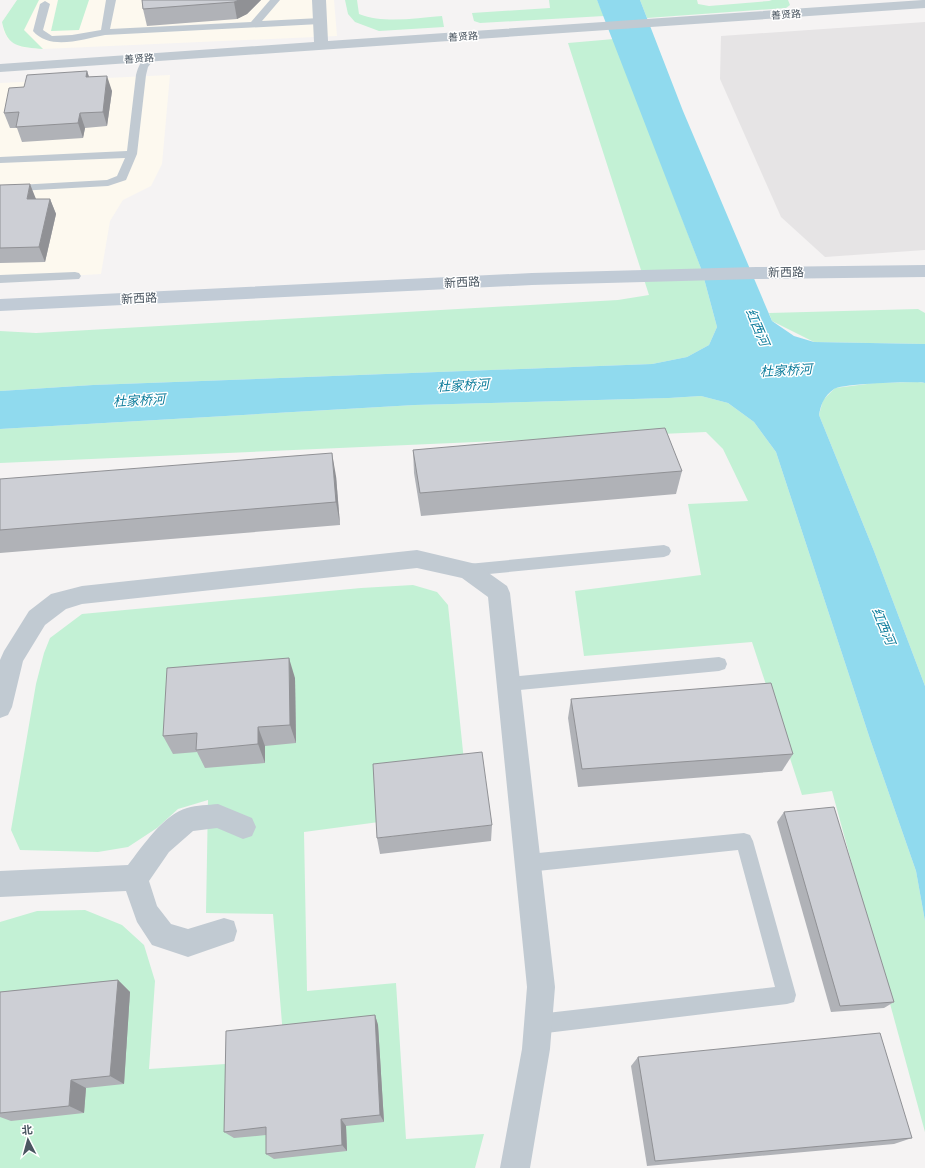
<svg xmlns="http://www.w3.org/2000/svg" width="925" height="1168" font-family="'Noto Sans','Noto Sans SC',sans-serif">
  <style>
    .commercial { fill: #fdf9ef }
    .education { fill: #e6e4e5 }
    .green { fill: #c3f1d5 }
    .water { fill: #90daee }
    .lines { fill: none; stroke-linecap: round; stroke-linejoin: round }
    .lane { fill: #c1cad2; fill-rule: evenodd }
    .street { fill: #c1cad2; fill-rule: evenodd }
    .secondary { fill: #c1cbd6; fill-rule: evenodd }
    .wall { fill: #b0b2b7 }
    .shaded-wall { fill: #909195 }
    .building { fill: #cdcfd5; stroke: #909195 }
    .labels { text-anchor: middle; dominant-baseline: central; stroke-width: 3; stroke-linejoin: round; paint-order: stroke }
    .far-street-label { font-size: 10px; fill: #4a5661; stroke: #fff }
    .street-label { font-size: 12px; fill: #4a5661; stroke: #fff }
    .water-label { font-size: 13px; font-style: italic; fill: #0c7c9b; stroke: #fff }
  </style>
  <rect width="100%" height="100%" fill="#f5f3f3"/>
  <g class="commercial">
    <polygon points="17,0 334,0 337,36 43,49 21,47 8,39 4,32 2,22"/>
    <polygon points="170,75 162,164 151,186 123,200 110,221 101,274 0,280 0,83"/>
  </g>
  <polygon class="education" points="925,22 925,250 825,257 781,217 720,79 721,36"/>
  <g class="green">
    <path d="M17,0H39L24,30L43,49C21,47 7,48 2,22Z"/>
    <polygon points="58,0 89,0 79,30 51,31"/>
    <path d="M345,0H357L359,14C385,24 415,18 442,16L444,27L379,31L355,22L348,14Z"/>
    <polygon points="549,0 597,0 604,16 480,23 474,21 472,13 550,8"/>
    <polygon points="640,0 697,0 698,4 709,6 769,1 772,0 788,0 790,5 786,8 647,18"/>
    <polygon points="614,39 702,271 717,327 709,345 687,357 652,364 93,385 0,391 0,331 36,333 618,300 649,295 568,43"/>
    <polygon points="918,309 925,313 925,344 814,342 772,321 769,313"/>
    <polygon points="918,382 925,383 925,686 874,551 819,415 823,400 835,388 875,383"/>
    <polygon points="701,396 728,403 754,422 776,452 870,739 916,871 925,921 925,1132 832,791 802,795 752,642 584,656 575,591 701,575 688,504 748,501 723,449 706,432 0,463 0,429 415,405 669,398"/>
    <polygon points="413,585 437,592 448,605 469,810 304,832 307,991 396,983 406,1139 484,1134 475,1168 0,1168 0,922 37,911 85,910 122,925 144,945 155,981 149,1069 285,1060 273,914 206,913 208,800 178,809 157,828 128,847 98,852 20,850 11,830 36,684 44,653 50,638 82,614 361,588"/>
  </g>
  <path class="water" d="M597,0H640L683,111L772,321L794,336L814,342L925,344V383C914,381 841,384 834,389C824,396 821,404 819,415L874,551L925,686V921L916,871L870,739L776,452L754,422L728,403L701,396L669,398L415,405L0,429V391L93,385L652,364L687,357L709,345L717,327L702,271Z"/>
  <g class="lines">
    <g class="lane">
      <path d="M106,0H116L110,29L251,22L270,0H280L262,21L320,18L325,21L320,24L105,35C83,39 50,51 33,31L40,4L45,1L50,4L43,30L52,36L72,35L101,30Z"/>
      <path d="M150,55L155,58L148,67L146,75L137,154L126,180L108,186L0,192V186L107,180L117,176L125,158L0,163V157L127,151L136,75C138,67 142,57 150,55Z"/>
      <polygon points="75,272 79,273 81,276 79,279 0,283 0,275"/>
      <polygon points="664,545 669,547 671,551 669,555 664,557 468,576 463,574 461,570 463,566 468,564"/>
      <polygon points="719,657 725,659 727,664 725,669 719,671 509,691 503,689 501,684 503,679 509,677"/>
      <polygon points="744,833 750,835 753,841 796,995 794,1002 787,1004 538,1034 531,1031 528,1024 531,1017 538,1014 775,987 738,850 528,872 522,869 519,863 522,857 528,854"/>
    </g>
    <g class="street">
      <polygon points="312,0 326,0 328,41 923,0 925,0 925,8 0,72 0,64 314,42"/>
      <polygon points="417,550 476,564 507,586 510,593 555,987 550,1049 530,1168 500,1168 522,1049 527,987 488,597 462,578 417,568 82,604 66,609 45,625 23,661 12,707 8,715 0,718 0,660 4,651 29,611 51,594 82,586"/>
      <path d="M218,804L252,818L256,827L252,836L243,839L217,828L193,831L169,852L149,881L157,906L171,924L188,929L224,918L234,921L237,931L234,941L188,957L152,945L137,922L126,891L0,897V871L128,865C142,847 164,814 187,808C197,805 208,805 218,804Z"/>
    </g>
    <polygon class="secondary" points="925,265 925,277 756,279 532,285 0,311 0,299 532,273 756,267"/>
  </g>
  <g class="wall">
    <polygon points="142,0 261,0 247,14 237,19 147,26 143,9"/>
    <polygon points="87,71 89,77 112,91 107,126 85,128 83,138 22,142 17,128 10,128 4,113 24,87"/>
    <polygon points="0,185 36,199 50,199 56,214 45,262 0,263"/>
    <polygon points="413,450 682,471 676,494 421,516 414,473"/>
    <polygon points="336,476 340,525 0,553 0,479"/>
    <polygon points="295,678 296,743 265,746 265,763 205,768 197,752 173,754 163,736"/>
    <polygon points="571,699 793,754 782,771 578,787 568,718"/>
    <polygon points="784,812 894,1002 884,1008 831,1012 777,822"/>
    <polygon points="492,825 491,841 380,854 377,838"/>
    <polygon points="118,980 130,992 124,1084 86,1088 84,1113 11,1121 0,1117 0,992"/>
    <polygon points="375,1015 378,1025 384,1122 346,1126 347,1151 274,1159 266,1154 266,1135 234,1138 224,1132"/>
    <polygon points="638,1057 912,1138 894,1144 647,1166 631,1066"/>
  </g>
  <g class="shaded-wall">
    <polygon points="239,0 261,0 247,14 237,19 234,2"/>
    <polygon points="87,71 92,86 86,77"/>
    <polygon points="107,76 112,91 107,126 103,112"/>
    <polygon points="80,113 85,128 83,138 78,123"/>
    <polygon points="30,184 36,199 33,214 27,199"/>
    <polygon points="50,199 56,214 45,262 39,247"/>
    <polygon points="332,453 336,476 340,525 336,502"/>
    <polygon points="289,658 295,678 296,743 290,725"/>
    <polygon points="258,727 265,746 265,763 258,744"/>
    <polygon points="118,980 130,992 124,1084 110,1076"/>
    <polygon points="375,1015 378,1025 384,1122 380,1115"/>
    <polygon points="71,1080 86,1088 84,1113 69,1106"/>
    <polygon points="341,1119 346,1126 347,1151 342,1145"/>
  </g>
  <g class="building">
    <polygon points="142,0 239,0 234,2 143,9"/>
    <polygon points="87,71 86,77 107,76 103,112 80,113 78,123 16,127 19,112 4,113 9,88 24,87 27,75"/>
    <polygon points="30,184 27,199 50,199 39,247 0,248 0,185"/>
    <polygon points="665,428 682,471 420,493 413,450"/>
    <polygon points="332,453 336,502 0,530 0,479"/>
    <polygon points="289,658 290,725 258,727 258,744 196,750 197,733 163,736 167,668"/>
    <polygon points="771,683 793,754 582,769 571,699"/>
    <polygon points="482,752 492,825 377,838 373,764"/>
    <polygon points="834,807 894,1002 840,1006 784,812"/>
    <polygon points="118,980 110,1076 71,1080 69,1106 0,1113 0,992"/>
    <polygon points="375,1015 380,1115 341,1119 342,1145 266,1154 266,1127 224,1132 226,1031"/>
    <polygon points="880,1033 912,1138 655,1161 638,1057"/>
  </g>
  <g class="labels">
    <g class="far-street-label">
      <text transform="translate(786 14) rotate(-4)">善贤路</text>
      <text transform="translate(463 36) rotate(-4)">善贤路</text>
      <text transform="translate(139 58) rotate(-4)">善贤路</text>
    </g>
    <g class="street-label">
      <text transform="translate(786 272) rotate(-1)">新西路</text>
      <text transform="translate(462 282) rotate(-3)">新西路</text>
      <text transform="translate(139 298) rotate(-3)">新西路</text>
    </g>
    <g class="water-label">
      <text transform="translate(758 327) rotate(67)">红西河</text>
      <text transform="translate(786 370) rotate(-3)">杜家桥河</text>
      <text transform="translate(463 385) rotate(-3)">杜家桥河</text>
      <text transform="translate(139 400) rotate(-3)">杜家桥河</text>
      <text transform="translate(884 626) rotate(67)">红西河</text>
    </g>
  </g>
  <g transform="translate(28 1140) rotate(354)" stroke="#ffffff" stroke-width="3" paint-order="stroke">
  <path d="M0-3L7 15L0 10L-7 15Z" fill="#4a5661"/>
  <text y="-6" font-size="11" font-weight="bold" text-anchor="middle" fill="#4a5661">北</text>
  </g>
</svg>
